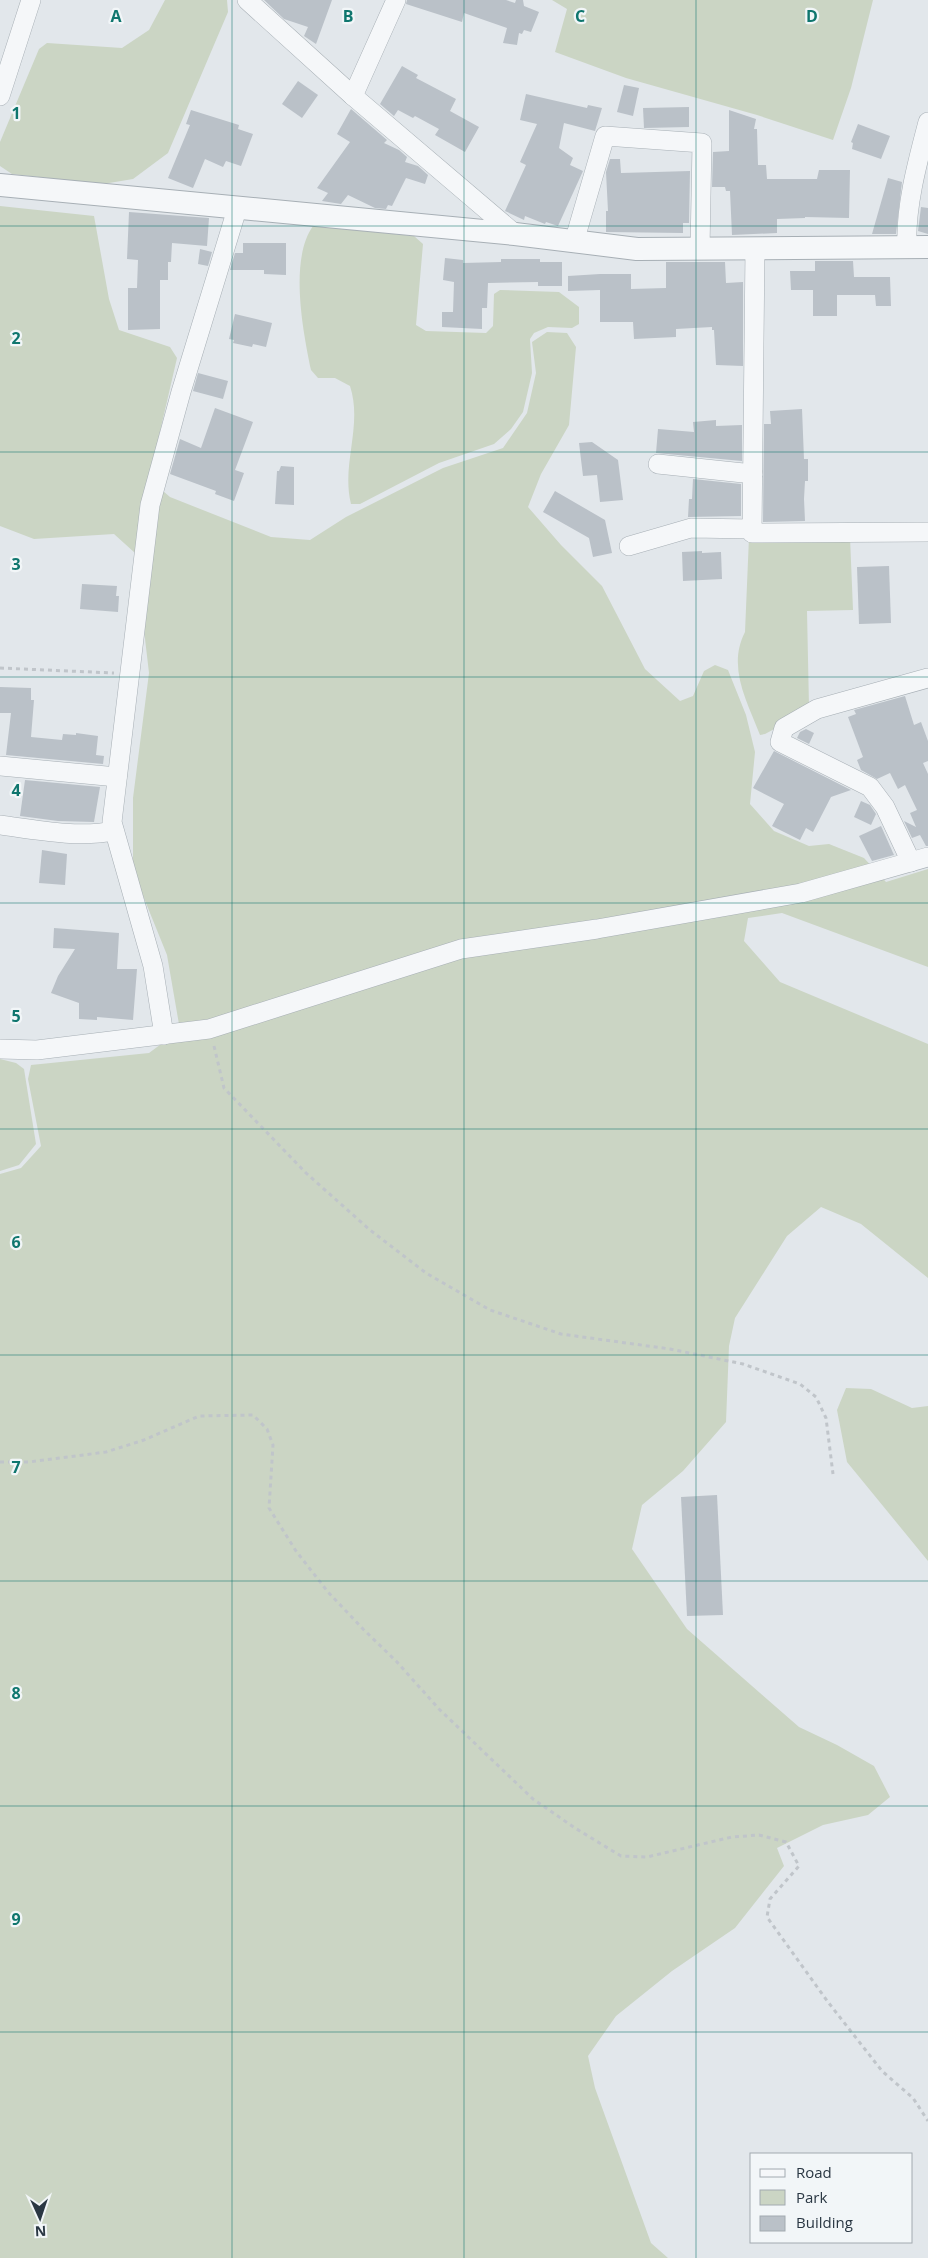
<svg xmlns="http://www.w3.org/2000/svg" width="928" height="2258" font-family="'Open Sans',sans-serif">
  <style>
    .green { fill: #cbd5c4 }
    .building { fill: #bac1c8 }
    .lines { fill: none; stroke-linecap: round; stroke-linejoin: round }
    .minor-casing { stroke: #a7afb5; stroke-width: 20 }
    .tertiary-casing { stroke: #a7afb5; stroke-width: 24 }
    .path { stroke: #c0c5ca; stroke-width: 3; stroke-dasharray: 4 4; stroke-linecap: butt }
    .minor { stroke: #f5f7f9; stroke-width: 19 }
    .tertiary { stroke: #f5f7f9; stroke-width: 22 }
    .grid { fill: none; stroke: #0f766e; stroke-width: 1; stroke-opacity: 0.55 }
    .grid-label { font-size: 16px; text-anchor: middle; font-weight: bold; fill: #0f766e; stroke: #f2f6f8; stroke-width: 4.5; stroke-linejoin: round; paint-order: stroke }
  </style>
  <rect width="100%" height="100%" fill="#e2e7eb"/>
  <g class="green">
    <polygon points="165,0 227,0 228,12 168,153 133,179 103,184 12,174 0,166 0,142 39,49 47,43 122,48 149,30"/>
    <polygon points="552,0 873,0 851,88 833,140 757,115 626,78 555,52 567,9"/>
    <polygon points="0,206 94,216 109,299 119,330 170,347 177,358 149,479 170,497 271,537 310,540 346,517 443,468 503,448 527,413 536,373 532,342 547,332 567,333 576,347 569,425 541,474 528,507 561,545 602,586 645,669 680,701 693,696 704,671 715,665 728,670 746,715 755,752 750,804 774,831 809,846 829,844 864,858 886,882 928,869 928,967 782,913 748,918 744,941 780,982 928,1044 928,1278 861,1224 821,1207 787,1236 735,1318 729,1346 726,1422 683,1471 642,1505 632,1549 687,1629 799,1727 837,1745 874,1766 890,1797 868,1815 823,1825 777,1848 784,1866 735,1928 672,1971 616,2016 588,2056 595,2088 651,2243 668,2258 0,2258 0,1174 21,1168 41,1146 28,1079 31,1065 149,1053 180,1030 167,955 133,871 133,798 149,673 135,553 114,534 34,539 0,526"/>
    <path d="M313,226L414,236L423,244L416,325L426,331L486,333L493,326L494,294L500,290L559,292L579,307V324L572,328L548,327L534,333L530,339L532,373L523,412L511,429L494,444L439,463L360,504H351C341,464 363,426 350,386L335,378H318L311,370C303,331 289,260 313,226Z"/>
    <path d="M749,537H850L853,610L807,611L809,707L806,712L765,734L760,735C747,701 727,667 745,632Z"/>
    <polygon points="0,1059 16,1063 24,1069 36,1144 19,1165 0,1171"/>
    <polygon points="846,1388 871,1389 912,1408 928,1406 928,1561 847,1462 837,1410"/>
  </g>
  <g class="building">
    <polygon points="264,0 332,0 316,44 304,36 308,27 284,19"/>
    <polygon points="407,0 506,0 515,3 516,0 523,0 524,6 539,12 531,32 524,30 522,34 519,33 517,45 503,43 507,28 464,13 462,22 406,4"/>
    <polygon points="402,66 418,75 416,78 456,99 450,111 479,127 465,152 435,135 439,129 415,116 413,118 398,110 394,116 380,104"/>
    <polygon points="298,81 318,95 302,118 282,104"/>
    <polygon points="624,85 639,88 633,116 617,112"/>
    <polygon points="526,94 587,108 588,105 602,108 595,131 564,123 559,148 573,158 570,165 583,171 558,226 546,222 545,224 525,216 524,220 505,211 526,165 520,162 537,124 520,120"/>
    <polygon points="689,107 689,127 644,128 643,108"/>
    <polygon points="351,109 387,140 384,143 399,150 407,157 405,162 418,166 428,175 425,184 406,178 392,206 388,205 386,209 375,208 348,195 341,204 322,201 328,193 317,188 350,142 337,134"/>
    <polygon points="191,110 239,125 238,129 253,134 241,166 226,161 223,167 205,159 193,188 168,178 190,125 186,124"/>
    <polygon points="729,110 756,119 754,129 757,129 758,165 766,165 767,179 817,179 819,170 850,170 849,218 805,217 805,218 777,219 777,233 732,235 730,191 726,191 725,187 712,187 713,152 729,151"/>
    <polygon points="858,124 890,136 881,159 852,149 853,143 851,142"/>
    <polygon points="610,159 620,159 621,173 690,171 689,223 683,223 683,233 606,232 606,211 608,211 606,172"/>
    <polygon points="888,178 902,182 896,234 872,234"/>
    <polygon points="921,207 928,208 928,234 918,231"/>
    <polygon points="129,212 209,218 207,246 172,243 171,262 168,262 168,280 160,280 160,329 128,330 128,288 137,288 138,260 127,259"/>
    <polygon points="243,243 286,243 286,275 264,274 264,270 230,270 235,253 243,253"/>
    <polygon points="200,249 212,252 208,266 198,264"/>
    <polygon points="445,258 463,260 463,263 501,262 501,259 540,259 540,262 562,262 562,286 538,286 538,282 488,283 487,308 482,308 482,329 442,327 442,312 453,312 454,282 443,280"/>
    <polygon points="815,261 853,261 854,277 890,277 891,306 876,306 875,295 837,295 837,316 813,316 813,290 791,290 790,271 815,271"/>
    <polygon points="666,262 725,262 726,283 743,282 743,366 716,365 714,330 712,330 712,327 676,329 676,337 634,339 633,322 600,322 600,290 568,291 568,276 600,274 631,274 631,289 666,288"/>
    <polygon points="235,314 272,323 266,347 253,344 252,347 233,343 234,340 229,339"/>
    <polygon points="198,373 228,381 223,399 193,391"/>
    <polygon points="215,408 253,422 235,470 244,473 234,501 215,494 216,491 170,474 180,439 201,448"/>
    <polygon points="802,409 804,459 808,459 808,481 805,481 804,499 805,521 763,522 764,424 771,424 770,411"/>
    <polygon points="716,420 716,426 742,425 742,461 656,453 658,429 694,432 693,422"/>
    <polygon points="592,442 618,460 623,500 600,502 597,475 583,476 579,443"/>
    <polygon points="281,466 294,467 294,505 275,504 277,471 279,471"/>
    <polygon points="693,479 741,484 741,516 688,517 689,499 692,499"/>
    <polygon points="555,491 605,520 612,553 593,557 589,538 543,512"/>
    <polygon points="702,551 702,553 721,552 722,579 683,581 682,552"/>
    <polygon points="889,566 891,623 859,624 857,567"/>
    <polygon points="82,584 117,586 116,596 119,596 118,612 80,609"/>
    <polygon points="0,687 31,688 31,700 34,700 31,737 62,740 63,734 76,735 76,733 98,736 96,755 104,756 103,764 6,755 11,713 0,713"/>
    <polygon points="905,696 914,725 921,722 928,741 928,761 923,763 928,774 928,846 926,846 920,835 912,838 904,821 916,827 910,813 917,810 905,785 898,789 890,773 877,779 861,770 857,760 863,757 848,717 856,714 854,710"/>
    <polygon points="806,729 814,733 809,744 797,738 800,732"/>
    <polygon points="774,751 851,790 831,797 813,832 806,828 800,840 772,826 784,804 753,788"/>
    <polygon points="25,780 100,787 94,822 58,821 20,816"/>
    <polygon points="861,801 870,805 876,814 871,825 854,817"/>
    <polygon points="881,826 894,855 872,861 859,836"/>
    <polygon points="42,850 67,854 65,885 39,883"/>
    <polygon points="54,928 119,933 117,969 137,969 133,1020 97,1017 97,1020 79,1019 79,1003 51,993 58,976 75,949 53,948"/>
    <polygon points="717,1495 723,1615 687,1616 681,1497"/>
  </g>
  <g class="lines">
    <defs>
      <g id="minor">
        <polyline points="247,0 353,96 515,234"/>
        <polyline points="0,96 31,0"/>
        <polyline points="353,96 396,0"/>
        <polyline points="574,242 605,136 702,143 700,249"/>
        <path d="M907,247C905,207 918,160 928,122"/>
        <polyline points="755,248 752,533 928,532"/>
        <polyline points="658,464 753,474"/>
        <polyline points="629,546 691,528 752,529"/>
        <polyline points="0,766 117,777"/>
        <path d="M0,825C37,830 77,838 114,831"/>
        <polyline points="911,862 885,807 870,787 780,742 784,728 817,709 928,678"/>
        <polyline points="164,1035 153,966 112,822 150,505 181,392 237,209"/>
        <polyline points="0,1049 37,1050 209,1029 461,949 597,929 801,893 928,857"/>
      </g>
      <polyline id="tertiary" points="0,185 515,234 637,249 928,247"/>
    </defs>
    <use href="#minor" class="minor-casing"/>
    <use href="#tertiary" class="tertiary-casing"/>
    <g class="path">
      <polyline points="0,668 114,673"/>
      <polyline points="214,1046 224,1088 306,1173 370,1230 426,1273 490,1310 561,1334 670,1349 743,1364 800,1384 816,1397 826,1418 833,1474"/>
      <polyline points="0,1462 29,1462 106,1452 144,1440 199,1416 253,1415 267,1429 273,1445 269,1508 296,1551 328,1592 363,1629 397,1662 439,1709 533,1799 575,1828 621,1856 647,1857 732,1837 759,1835 786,1842 799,1866 770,1899 767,1917 828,2002 882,2071 913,2098 928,2121"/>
    </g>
    <use href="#minor" class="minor"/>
    <use href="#tertiary" class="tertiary"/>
  </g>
  <path class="grid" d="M232,0V2258M464,0V2258M696,0V2258M0,226H928M0,452H928M0,677H928M0,903H928M0,1129H928M0,1355H928M0,1581H928M0,1806H928M0,2032H928"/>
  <g class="grid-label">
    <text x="116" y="22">A</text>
    <text x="348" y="22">B</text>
    <text x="580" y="22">C</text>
    <text x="812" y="22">D</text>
    <text x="16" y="119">1</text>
    <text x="16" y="344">2</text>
    <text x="16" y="570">3</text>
    <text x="16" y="796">4</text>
    <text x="16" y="1022">5</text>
    <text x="16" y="1248">6</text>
    <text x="16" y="1473">7</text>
    <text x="16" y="1699">8</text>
    <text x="16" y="1925">9</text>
  </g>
  <rect x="750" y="2153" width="162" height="90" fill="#f2f6f8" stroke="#a2aab0"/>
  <rect x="760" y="2169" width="25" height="8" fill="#f5f7f9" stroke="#a2aab0"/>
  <text x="796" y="2178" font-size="15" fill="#2a3743">Road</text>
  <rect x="760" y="2190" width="25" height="15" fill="#cbd5c4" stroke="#a2aab0"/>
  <text x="796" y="2203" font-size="15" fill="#2a3743">Park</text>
  <rect x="760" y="2216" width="25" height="15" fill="#bac1c8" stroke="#a2aab0"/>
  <text x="796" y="2228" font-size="15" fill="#2a3743">Building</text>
  <g transform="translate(40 2218) rotate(177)" stroke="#f2f6f8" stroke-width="4" paint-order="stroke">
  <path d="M0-4L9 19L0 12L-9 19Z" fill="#2a3743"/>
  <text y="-8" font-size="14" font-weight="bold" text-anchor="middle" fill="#2a3743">N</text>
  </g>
</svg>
